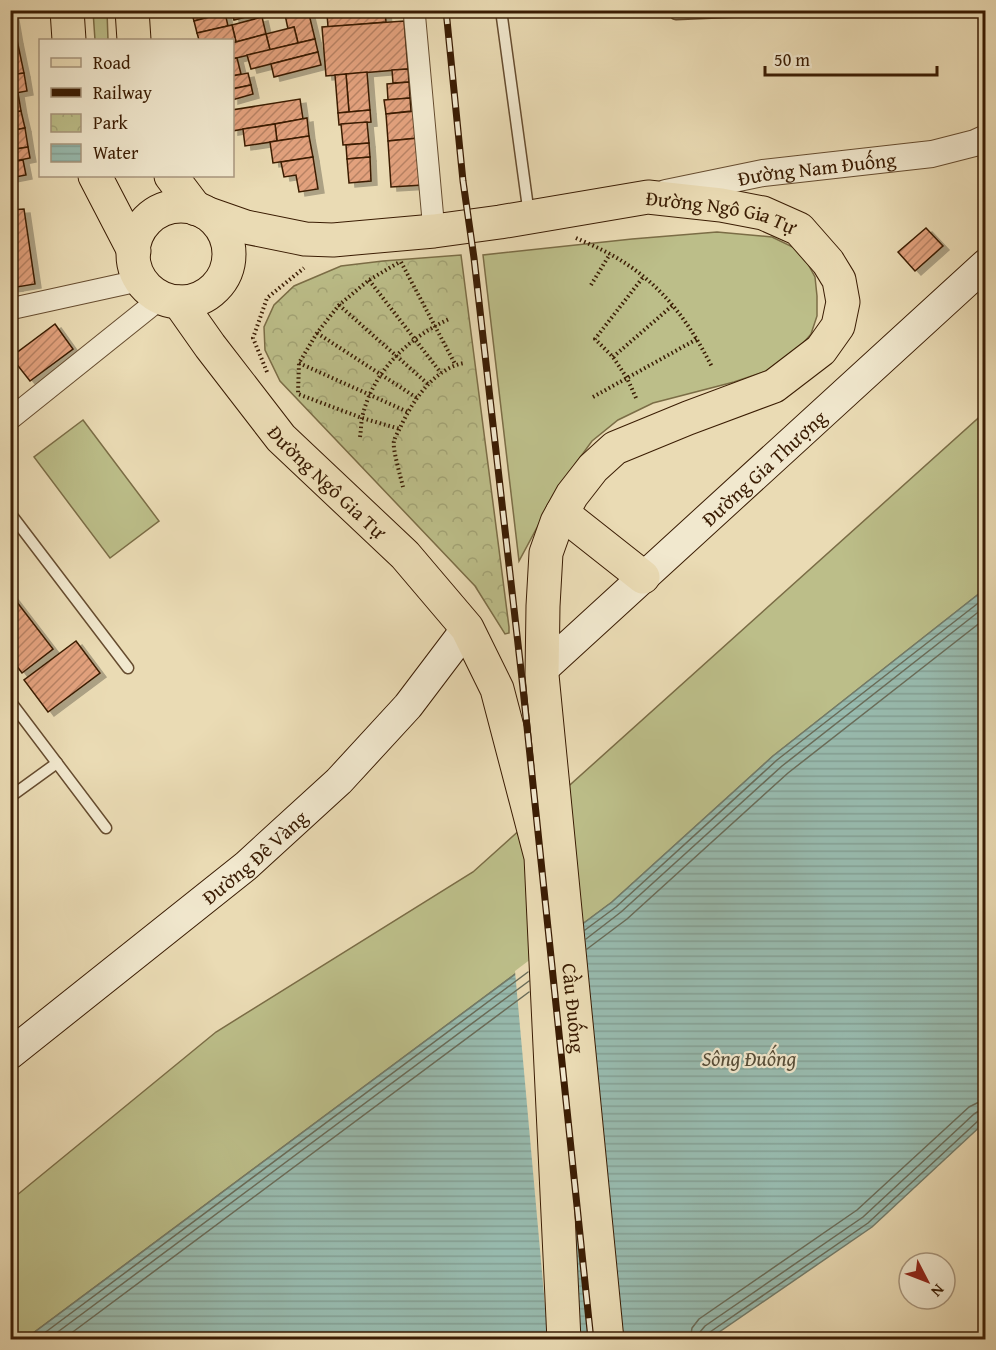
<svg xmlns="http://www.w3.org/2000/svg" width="996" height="1350" font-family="'Gentium Book Plus',serif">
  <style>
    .grass { fill: #bcbe89; stroke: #7b6d46; stroke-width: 1.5 }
    .park { fill: url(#park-crowns); stroke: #7b6d46; stroke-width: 1.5 }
    .water { fill: url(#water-rules); stroke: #727b6a; stroke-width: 1.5 }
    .pier { fill: #eadbb4 }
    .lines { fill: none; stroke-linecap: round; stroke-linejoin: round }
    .shore { stroke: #696c59; stroke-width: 1.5 }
    .building { fill: url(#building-hatch); stroke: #3a1c03; stroke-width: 1.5; filter: url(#shadow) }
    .service-casing { stroke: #664c2f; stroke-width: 13 }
    .minor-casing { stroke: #664c2f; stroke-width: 23 }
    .tertiary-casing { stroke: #664c2f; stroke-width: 28 }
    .secondary-casing { stroke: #3a1c03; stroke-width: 32 }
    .primary-casing { stroke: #3a1c03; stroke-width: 35 }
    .path { stroke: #3a1c03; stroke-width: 4; stroke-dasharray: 1.5 3; stroke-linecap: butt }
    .service { stroke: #f1e8ce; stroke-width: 10 }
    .minor { stroke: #f1e8ce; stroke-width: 21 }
    .tertiary { stroke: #f1e8ce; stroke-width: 26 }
    .secondary { stroke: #f1e8ce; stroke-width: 30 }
    .primary { stroke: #eadbb4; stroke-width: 33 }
    .rail-casing { stroke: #3a1c03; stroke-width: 7 }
    .rail { stroke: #f1e8ce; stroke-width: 4.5; stroke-dasharray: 14; stroke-linecap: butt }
    .labels { text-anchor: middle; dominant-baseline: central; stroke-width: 4.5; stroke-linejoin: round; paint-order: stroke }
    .street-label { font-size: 20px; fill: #3a1c03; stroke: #f1e8ce }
    .water-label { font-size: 21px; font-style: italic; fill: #564c37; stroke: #f1e8ce }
  </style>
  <defs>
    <pattern id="park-crowns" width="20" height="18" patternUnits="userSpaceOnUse" patternTransform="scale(1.5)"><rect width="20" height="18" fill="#bcbe89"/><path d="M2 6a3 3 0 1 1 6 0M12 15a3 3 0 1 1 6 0" fill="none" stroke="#a2a375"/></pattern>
    <pattern id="water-rules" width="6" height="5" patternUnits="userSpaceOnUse" patternTransform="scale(1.5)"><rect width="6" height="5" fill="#98bbaf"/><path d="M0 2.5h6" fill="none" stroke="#84a095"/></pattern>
    <pattern id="building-hatch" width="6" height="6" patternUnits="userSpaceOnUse" patternTransform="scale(1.5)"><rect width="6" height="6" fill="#e2a17d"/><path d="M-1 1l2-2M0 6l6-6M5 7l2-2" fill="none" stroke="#b88264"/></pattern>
    <filter id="shadow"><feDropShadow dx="6" dy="4" stdDeviation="0" flood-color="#0004"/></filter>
  </defs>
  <rect width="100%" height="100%" fill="#eadbb4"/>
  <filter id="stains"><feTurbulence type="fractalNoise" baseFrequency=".00333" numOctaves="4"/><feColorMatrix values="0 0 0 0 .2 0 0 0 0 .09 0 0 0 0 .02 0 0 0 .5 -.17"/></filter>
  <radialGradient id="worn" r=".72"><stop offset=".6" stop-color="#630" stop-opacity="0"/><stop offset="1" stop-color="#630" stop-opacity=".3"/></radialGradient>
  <g class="grass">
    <polygon points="93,11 107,11 108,40 95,40"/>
    <polygon points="717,232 772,237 801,251 815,277 817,296 817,316 811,334 794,354 772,369 734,382 653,403 618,420 592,441 576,463 554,496 519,561 483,255 632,239"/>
    <polygon points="985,412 985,589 773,756 612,902 25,1339 11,1340 11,1200 216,1032 473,872"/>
    <polygon points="83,420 159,521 110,558 34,457"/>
  </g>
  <polygon class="park" points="461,255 509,627 509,633 505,634 475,586 280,381 265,350 264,327 274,305 294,286 341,266 383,261"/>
  <polygon class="water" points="985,589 985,1122 872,1227 709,1339 24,1340 612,902 773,756"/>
  <polygon class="pier" points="544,949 548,1339 515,971"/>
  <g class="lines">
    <g class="shore">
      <polyline points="585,930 616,907 777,760 986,597"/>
      <polyline points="586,939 621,912 782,766 986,606"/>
      <polyline points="587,949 627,919 788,773 986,618"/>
      <polyline points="35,1340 528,972"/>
      <polyline points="47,1340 529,981"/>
      <polyline points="62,1340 529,992"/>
      <polyline points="690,1340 692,1328 699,1319 857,1210 969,1107 977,1103 986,1101"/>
      <polyline points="699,1340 700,1332 705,1326 863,1217 974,1114 979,1111 986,1110"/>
      <polyline points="706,1340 707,1335 710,1332 868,1223 979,1120 986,1118"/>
    </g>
  </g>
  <g class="building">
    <polygon points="191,10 231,10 231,11 194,21"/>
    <polygon points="266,10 266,12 234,20 231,10"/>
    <polygon points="284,10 308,10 315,39 298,43 294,27 288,29"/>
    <polygon points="372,10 385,10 386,22 328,27 327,14"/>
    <polygon points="10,11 12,11 17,40 10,41"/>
    <polygon points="225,13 228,26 197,33 194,21"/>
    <polygon points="262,17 266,34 236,42 232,25"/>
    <polygon points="404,21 408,69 326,76 322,27"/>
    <polygon points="232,25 236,42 232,43 232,40 199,40 197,33"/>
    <polygon points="294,27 298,43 270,50 266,34"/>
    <polygon points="266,34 270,50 232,59 232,43"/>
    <polygon points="315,39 318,52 251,69 247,55"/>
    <polygon points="17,40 24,73 10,75 10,41"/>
    <polygon points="318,52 321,65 274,77 271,64"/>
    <polygon points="237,58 241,74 232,76 232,59"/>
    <polygon points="408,69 409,82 393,83 392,70"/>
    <polygon points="367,72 370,110 349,112 346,74"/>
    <polygon points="24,73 27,91 10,94 10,75"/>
    <polygon points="248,73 251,85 232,89 232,76"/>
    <polygon points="346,74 349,112 338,113 335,75"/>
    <polygon points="409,82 410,98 388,100 387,84"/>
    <polygon points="251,85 253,94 232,100 232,89"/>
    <polygon points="18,93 21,111 10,113 10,94"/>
    <polygon points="410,98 411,111 386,114 384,100"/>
    <polygon points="300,99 303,119 232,131 232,110"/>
    <polygon points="370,110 371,122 339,125 338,113"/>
    <polygon points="21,111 25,128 10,131 10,113"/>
    <polygon points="416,111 418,138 388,141 386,114"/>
    <polygon points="307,118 309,136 277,141 275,124"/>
    <polygon points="367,122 369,143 343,145 341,124"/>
    <polygon points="275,124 277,141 245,146 243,129"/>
    <polygon points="25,128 28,147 10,150 10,131"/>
    <polygon points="309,136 313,157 273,163 270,142"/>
    <polygon points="419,138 423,185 391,187 388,141"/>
    <polygon points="369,143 370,157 347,159 346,145"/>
    <polygon points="28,147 30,158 10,162 10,150"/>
    <polygon points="313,157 318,189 299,192 296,175 284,177 281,162"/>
    <polygon points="370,157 371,181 349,183 347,159"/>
    <polygon points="23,160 26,175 10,178 10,162"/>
    <polygon points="24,209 35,284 17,287 10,246 10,210"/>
    <polygon points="926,228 943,246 915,271 898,252"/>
    <polygon points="10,246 17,287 10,288"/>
    <polygon points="55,324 73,349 30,381 11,357"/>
    <polygon points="10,593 53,649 22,673 10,657"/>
    <polygon points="76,641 100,673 48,712 24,680"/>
  </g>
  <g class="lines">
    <defs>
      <g id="service">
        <polyline points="501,10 529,215"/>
        <polyline points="675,10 676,14 768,10"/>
        <polyline points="10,513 128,668"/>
        <polyline points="10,701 106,828"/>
        <polyline points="10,797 57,763"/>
      </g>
      <g id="minor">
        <polyline points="414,10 434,231"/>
        <polyline points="10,309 142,280"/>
        <polyline points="10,419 161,298"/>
      </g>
      <g id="tertiary">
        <path id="s1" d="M666,193L763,173L932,154L975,143L986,138"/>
      </g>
      <g id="secondary">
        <path id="s2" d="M542,670L986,264"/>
        <path id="s3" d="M10,1054L246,866L339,781L408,706L467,628"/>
      </g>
      <g id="primary">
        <polyline points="67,10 69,40"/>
        <polyline points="132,10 134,40"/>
        <polyline points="95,176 134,251"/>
        <polyline points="171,176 196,209"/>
        <circle cx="181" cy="254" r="48"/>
        <path id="s4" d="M206,213L246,227L305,239L333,240L434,231L500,222L648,197L721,205L763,213L799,229L828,262L839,280L843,302L838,326L821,350L774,386L688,418L615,448L593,468L572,495L557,522L546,553L543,606L542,675L607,1340"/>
        <path id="s5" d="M179,302L210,346L281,438L405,555L467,628L497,689L541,857L564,1340"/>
        <polyline points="562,513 643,577"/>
      </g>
    </defs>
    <use href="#service" class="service-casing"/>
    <use href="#minor" class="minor-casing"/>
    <use href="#tertiary" class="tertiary-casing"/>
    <use href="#secondary" class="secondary-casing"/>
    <use href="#primary" class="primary-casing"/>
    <g class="path">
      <path d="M576,238C587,243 599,248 610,254C659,281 687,318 712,367"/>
      <polyline points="401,262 455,364"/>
      <polyline points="398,263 369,280 339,305 317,333 299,363 298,394 362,418 400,429"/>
      <polyline points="369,280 441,373"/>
      <polyline points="591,285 610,254"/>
      <polyline points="339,305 429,385"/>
      <polyline points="317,333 417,398"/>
      <polyline points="613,357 673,305"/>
      <polyline points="299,363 408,412"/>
      <polyline points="267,372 253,338 267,298 304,268"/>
      <polyline points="593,397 697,339"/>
      <polyline points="636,398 627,378 613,357 595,339 644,276"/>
      <path d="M360,437C361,431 361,424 362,418C372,372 408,338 449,319"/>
      <path d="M403,487C401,478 392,448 394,441C395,437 398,432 400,428C412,402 433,369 464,363"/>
    </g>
    <use href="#service" class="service"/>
    <use href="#minor" class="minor"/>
    <use href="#tertiary" class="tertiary"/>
    <use href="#secondary" class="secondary"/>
    <use href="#primary" class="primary"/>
    <defs>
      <polyline id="rail" points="446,10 463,181 474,258 522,679 591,1340"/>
    </defs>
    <use href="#rail" class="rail-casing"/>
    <use href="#rail" class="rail"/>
  </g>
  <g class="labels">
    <g class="street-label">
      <text stroke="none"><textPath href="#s1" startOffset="153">Đường Nam Đuống</textPath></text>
      <text stroke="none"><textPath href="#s4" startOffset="524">Đường Ngô Gia Tự</textPath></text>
      <text stroke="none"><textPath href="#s2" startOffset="300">Đường Gia Thượng</textPath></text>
      <text stroke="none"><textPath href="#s5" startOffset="234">Đường Ngô Gia Tự</textPath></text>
      <text stroke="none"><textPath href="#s3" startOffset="314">Đường Đê Vàng</textPath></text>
      <text stroke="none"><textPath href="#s4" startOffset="1560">Cầu Đuống</textPath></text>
    </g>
    <g class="water-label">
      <text x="749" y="1058">Sông Đuống</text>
    </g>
  </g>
  <rect width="996" height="1350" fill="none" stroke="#eadbb4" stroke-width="36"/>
  <rect x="12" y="12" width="972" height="1326" fill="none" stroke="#3a1c03" stroke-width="3"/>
  <rect x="18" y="18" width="960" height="1314" fill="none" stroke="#3a1c03" stroke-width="1.5"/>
  <rect x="39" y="39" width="195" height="138" fill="#f1e8ce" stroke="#a8967d" stroke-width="1.5"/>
  <rect x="51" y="58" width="30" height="9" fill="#eadbb4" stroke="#a8967d" stroke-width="1.5"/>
  <text x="93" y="69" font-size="18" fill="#3a1c03">Road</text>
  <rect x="51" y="88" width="30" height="9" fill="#3a1c03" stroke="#a8967d" stroke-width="1.5"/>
  <text x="93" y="99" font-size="18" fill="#3a1c03">Railway</text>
  <rect x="51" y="114" width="30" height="18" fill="url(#park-crowns)" stroke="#a8967d" stroke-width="1.5"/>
  <text x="93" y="129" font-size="18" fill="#3a1c03">Park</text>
  <rect x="51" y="144" width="30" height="18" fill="url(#water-rules)" stroke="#a8967d" stroke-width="1.5"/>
  <text x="93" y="159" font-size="18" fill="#3a1c03">Water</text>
  <g transform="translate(927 1281) rotate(132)"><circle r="28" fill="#f1e8ce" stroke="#a8967d" stroke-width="1.5"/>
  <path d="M0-4.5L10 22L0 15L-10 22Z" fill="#8f2418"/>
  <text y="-9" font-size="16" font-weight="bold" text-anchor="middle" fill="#3a1c03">N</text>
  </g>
  <path d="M765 66v9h172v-9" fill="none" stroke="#3a1c03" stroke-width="3"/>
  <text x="774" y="66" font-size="18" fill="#3a1c03" stroke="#f1e8ce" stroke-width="4.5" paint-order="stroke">50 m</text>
  <rect width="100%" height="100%" filter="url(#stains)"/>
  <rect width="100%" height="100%" fill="url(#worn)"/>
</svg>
